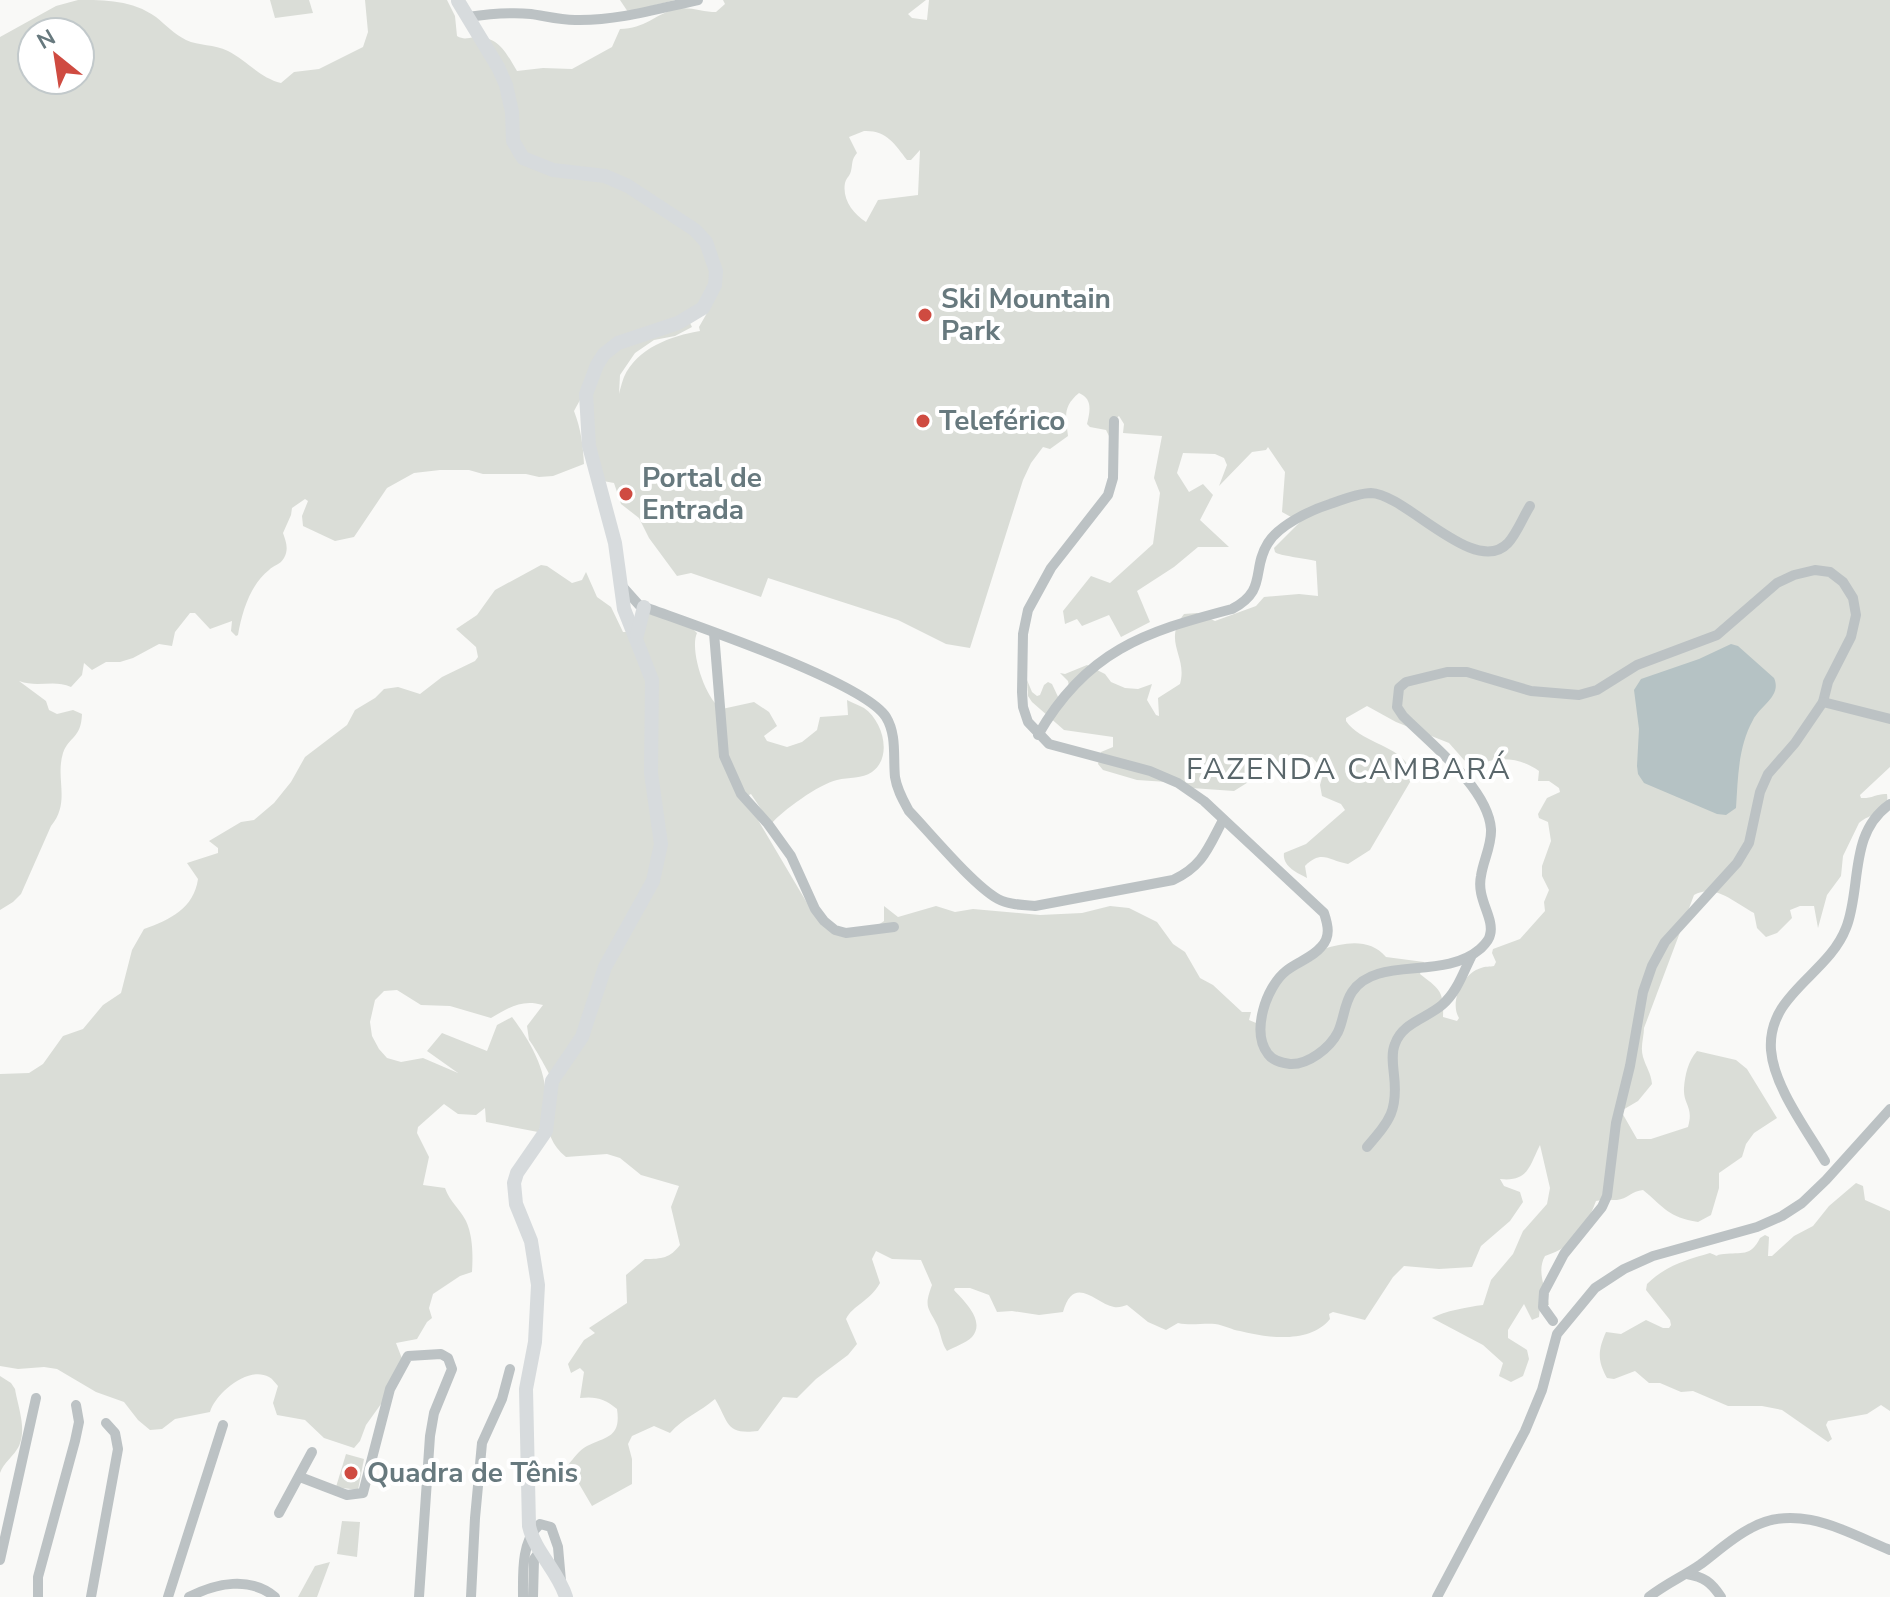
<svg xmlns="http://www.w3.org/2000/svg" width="1890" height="1597" font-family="'Nunito Sans',sans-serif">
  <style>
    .green { fill: #daddd7; fill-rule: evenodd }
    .water { fill: #b5c2c4 }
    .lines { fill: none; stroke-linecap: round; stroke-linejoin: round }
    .street { stroke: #bcc2c4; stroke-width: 10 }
    .secondary { stroke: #d7dbdd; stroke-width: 14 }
    .poi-dot { fill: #cf4b41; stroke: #fff; stroke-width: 3 }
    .labels { text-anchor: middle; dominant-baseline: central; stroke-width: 8; stroke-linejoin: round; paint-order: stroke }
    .poi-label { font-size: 28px; font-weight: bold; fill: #67797e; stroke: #fff; text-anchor: start }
    .neighbourhood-label { font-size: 30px; letter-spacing: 2px; fill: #59666a; stroke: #fff }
  </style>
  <rect width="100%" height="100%" fill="#f9f9f7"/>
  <g class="green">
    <path d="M78,0C106,0 132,0 156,17C166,25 174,34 186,40C199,46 214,44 228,51C246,60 260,78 281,83L294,72L319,69L363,47L368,32L365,0H447L455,16L457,36C464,40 467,38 475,37C499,36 506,53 517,71L543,68L572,69L612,47L620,29C645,29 655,14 676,9C689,6 703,12 716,12L725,4L723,0H926L908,14L912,18L927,20L929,0H1890V767L1860,795L1861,798C1871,799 1878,793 1887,794C1890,816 1871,812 1859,823L1843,856L1841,876L1827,895L1818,928L1814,906H1800L1790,910L1792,918L1777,933L1766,937L1757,928L1754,913C1735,903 1715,883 1694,895L1644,1028C1644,1037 1640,1047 1643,1057C1646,1067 1651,1073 1652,1084L1638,1101L1621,1111L1637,1139H1651L1688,1127C1694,1106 1683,1105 1684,1088C1685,1075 1688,1061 1697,1051L1736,1060L1747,1069L1777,1118L1754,1133L1746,1144L1742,1157L1719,1173V1188L1711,1215L1698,1222C1668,1217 1665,1208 1643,1190C1632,1191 1627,1199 1617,1200C1609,1200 1604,1199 1596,1201C1585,1230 1575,1246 1545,1256C1536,1272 1546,1289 1549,1305L1540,1306L1539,1317L1532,1320L1524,1304L1508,1330V1338L1527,1350L1529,1359L1523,1376L1511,1382L1499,1376L1503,1363L1483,1345L1432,1318C1445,1311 1467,1307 1483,1305L1491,1280L1513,1254L1523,1231L1547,1204L1550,1188L1540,1145C1529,1167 1528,1182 1500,1179L1504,1186L1520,1192L1523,1202L1510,1221L1481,1246L1472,1267L1439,1269L1404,1266L1393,1277L1365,1320L1333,1312L1329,1314L1330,1319C1310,1344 1267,1338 1240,1331C1232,1330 1224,1325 1215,1324C1202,1323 1191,1326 1178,1323L1166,1330L1148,1322L1127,1305C1123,1306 1119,1308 1114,1307C1096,1304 1074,1273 1063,1312L1039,1315L1012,1311L997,1312L989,1295L970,1288H955L954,1290C964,1301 986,1321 972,1337C966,1343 954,1347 947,1351C942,1344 941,1335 938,1327C929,1307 923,1309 932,1285L921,1260L892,1259L876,1251L872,1259L880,1283C869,1302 853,1305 846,1319L857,1344L848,1355L816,1379L797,1398L783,1397L758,1431C725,1435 729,1422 715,1399C700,1412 683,1418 670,1433L654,1426L632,1436L628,1444L632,1459V1484L592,1506L568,1465C574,1458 579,1450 587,1446C608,1436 621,1437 617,1409C605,1399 596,1396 580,1398L584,1372L580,1368L571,1373L568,1364L584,1340L595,1333L589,1328L627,1303L626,1275L645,1259C662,1259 670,1258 680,1245L671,1207L679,1186L641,1175L620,1158L607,1154L566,1157C539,1135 549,1109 551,1078C549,1072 532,1043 529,1040L527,1026L543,1005C522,999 510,1007 491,1018L450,1006L421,1005L397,990L384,991L375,1000L370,1022L372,1036L379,1049L387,1058L401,1062L423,1058L458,1073L427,1051L442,1033L487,1051L497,1025L512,1017C537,1050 558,1092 538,1132L486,1122L485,1108L476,1115L458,1114L444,1104L418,1127L417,1133L429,1157L423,1185L445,1188C450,1202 460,1209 466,1221C473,1236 473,1256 472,1272L460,1276L433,1294L429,1308L432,1318L427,1322L417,1339L396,1343L406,1369L366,1425L360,1441L354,1448L324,1438L305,1420L277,1415L273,1403L278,1386C275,1383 273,1379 269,1377C248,1365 215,1394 210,1412L175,1419L162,1429L150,1430L138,1420L124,1402L96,1392L57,1369L44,1367L18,1369L0,1366V1074L29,1073L43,1064L63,1036L83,1029L103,1005L121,993L132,950L144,929C170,920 194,908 198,879L187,863L218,853V848L209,841L241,822L254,820L274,803L291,782L305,757L347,725L355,710L375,698L384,689L398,687L420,694L442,677L475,661L478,657L476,647L456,629L477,615L495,590L541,565L547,566L572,583L582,580L586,572L597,597L611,607L623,632H637L650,608L692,628L697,633C689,650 706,701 722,709L754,702L769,712L777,726L764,736L767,741L787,747L802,742L817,730L820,717L848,715L847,700C852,703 859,705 864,708C883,721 893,757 872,772C862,779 849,777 837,780C819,784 782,811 771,824L751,794L749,795L752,804L743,803L758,820L810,908C828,928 860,939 884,921V906L898,917L936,906L955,912L973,909L1040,915L1082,913L1110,906L1129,908L1157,922L1173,944L1185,952L1200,978L1213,985L1242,1012H1251L1249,1020L1256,1023L1263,1016L1280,970C1298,967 1313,965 1323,949C1346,942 1370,938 1386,957L1424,962L1420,974C1439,989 1444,990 1443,1017L1457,1021L1459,1018C1449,1002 1463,973 1481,968C1485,966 1490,967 1494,966L1496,962L1492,953L1493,949L1520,939L1545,911L1544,902L1549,890L1542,876V866L1551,841L1548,822L1539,818L1538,814L1547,798L1560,792L1559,788L1549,781H1538L1539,771C1520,757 1496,756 1475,766L1464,760L1449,743L1396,722L1367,706L1346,718V721C1363,746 1406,744 1413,777L1370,850L1348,864C1329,861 1322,849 1305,866L1307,878C1297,873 1282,866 1284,853L1306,844L1345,810L1341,804L1322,796L1320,785L1324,771L1312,757L1279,763L1234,791L1177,787L1167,782L1137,780L1103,770L1098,764L1101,752L1113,747V737L1064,730L1032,702L1028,696L1027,680L1032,692L1037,696L1040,695L1044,685L1048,682L1052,684L1060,701L1070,692L1068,681L1060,673L1065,674L1087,665L1105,674L1111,682L1125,688L1138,689L1152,684L1147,700L1156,715L1159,716L1158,698L1180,684C1188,656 1162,642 1184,614L1197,613L1215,621L1256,606L1264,597L1299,594L1318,596L1316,561C1305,558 1279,556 1275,552L1274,548L1300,522L1282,512L1285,472L1268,447L1266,450L1252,452L1219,486L1227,465L1224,458L1215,454L1183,453L1177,473L1189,492L1203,484L1213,495L1200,520L1229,547H1198L1174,567L1137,591L1150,622L1121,637L1109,615L1082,626L1077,619L1065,624L1063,611L1091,576L1110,583L1153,544L1160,493L1154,478L1162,436L1123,433L1124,424L1119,416L1110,423L1109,436L1106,430L1090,427L1087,424C1090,411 1093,399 1079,393C1062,407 1066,417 1068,436L1050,449L1043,447L1031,463L1023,480L970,648L946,644L898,620L768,578L761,597L691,573L677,576L649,538L639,518L621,504L614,483L603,481L580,400L574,411C581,429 583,445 584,464L553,476L539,477L526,474H483L469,470H440L414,473L387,488L354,537L335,541L303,526L302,516L308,501L305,499L292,508L291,515L283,533C286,542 289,549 284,558C280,565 274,565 269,570C250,585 242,612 238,635L236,636L231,631L232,621L210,629L195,613H190L175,632L172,646L159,644L133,658L120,662H106L92,670L84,663L82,675L71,687C54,679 38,688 19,681L46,701L49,710L57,714L73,710L82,714C81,739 69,736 63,753C55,779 71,802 51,826L21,894L13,902L0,910V37L56,6ZM32,32H80V80H32ZM864,131C886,130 895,144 907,160H911L920,150L918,195L878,200L866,222C853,214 842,199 845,183C847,176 849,178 851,171C853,163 851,160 857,153L849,137ZM707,313L699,327L700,331C671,336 637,348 624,377C622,382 620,390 619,394L620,375L635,353L654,340L675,336L692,327L690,323Z"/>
    <polygon points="270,0 309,0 313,13 275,18"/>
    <polygon points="620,0 675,0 628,12"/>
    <path d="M1856,1183L1863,1186L1865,1200L1890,1211V1411L1881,1405L1867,1414L1828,1421L1826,1425L1832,1439L1828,1442L1782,1410L1762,1406H1728L1693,1391L1681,1392L1660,1383H1649L1635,1371L1614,1379L1607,1378C1597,1360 1598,1350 1606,1332L1621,1334L1646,1320L1663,1328H1669L1671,1325L1670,1320L1646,1290L1647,1284C1665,1266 1686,1260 1710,1253C1722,1258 1712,1255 1724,1254C1741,1252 1751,1257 1760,1238L1765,1235L1769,1237L1768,1256H1772L1794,1236L1813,1226L1829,1206Z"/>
    <path d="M0,1376L11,1383L15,1389C18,1407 27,1429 19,1446C14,1456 4,1462 0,1473Z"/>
    <polygon points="346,1454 364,1459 358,1490 336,1487"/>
    <polygon points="342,1521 360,1522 357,1557 337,1554"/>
    <polygon points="330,1562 317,1597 298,1597 315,1566"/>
  </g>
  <path class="water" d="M1731,644L1738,646L1774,678C1782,696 1761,705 1753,720C1738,747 1738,778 1736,808L1726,815L1717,814L1644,783L1638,774L1637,766L1639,729L1634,690L1641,679L1699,659Z"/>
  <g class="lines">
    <g class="street">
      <path d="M468,17C489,14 510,12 531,14C545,16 560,20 575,20C617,21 657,9 698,0"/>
      <path d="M1114,421L1113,478L1108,495L1051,568L1028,610L1023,634L1022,692L1023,707L1028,722L1049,744L1150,771L1178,783L1204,801L1324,913C1328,925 1331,937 1321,947C1312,958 1297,962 1286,971C1266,987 1251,1032 1268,1054C1273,1061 1282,1063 1290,1064C1308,1065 1330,1048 1338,1032C1344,1019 1344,1004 1352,992C1376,955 1443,981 1480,949C1484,945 1489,941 1490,935C1495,918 1476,899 1481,876C1483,861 1492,845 1491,829C1488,788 1431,744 1403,716L1397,707L1399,688L1406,682L1447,672H1467L1531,691L1579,695L1597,690L1637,665L1717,635L1777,583L1794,575L1815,570L1830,572L1843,582L1853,598L1856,615L1851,637L1828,682L1823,702L1795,743L1768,774L1760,792L1749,843L1737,863L1665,942L1652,966L1643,992L1630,1066L1616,1123L1607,1196L1602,1207L1564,1254L1544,1292L1543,1307L1553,1321"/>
      <path d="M622,586L639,605C687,623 863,681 886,717C897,735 893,757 895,777C897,790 903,800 909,811C931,834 973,885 998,899C1009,905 1023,905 1035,906L1173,880C1203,866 1208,848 1223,820"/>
      <polyline points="714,633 724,756 741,794 768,824 791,856 815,909 824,921 835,930 846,933 894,927"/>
      <polyline points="1823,702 1890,719"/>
      <path d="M1038,735C1086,651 1144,632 1232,609C1268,590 1251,570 1268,543C1279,525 1311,510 1330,504C1341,500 1359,493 1371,493C1406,494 1475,578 1508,543C1517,533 1523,517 1530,506"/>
      <path d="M1367,1147C1390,1120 1398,1111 1394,1075C1393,1065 1391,1053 1395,1044C1402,1023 1427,1018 1442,1005C1457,992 1463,973 1471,957"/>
      <path d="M1825,1161C1807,1130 1774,1087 1771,1050C1767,994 1828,975 1846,928C1862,888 1848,833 1890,804"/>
      <polyline points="300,1477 347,1495 363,1493 390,1389 408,1356 441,1354 448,1358 452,1369 434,1413 430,1436 419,1597"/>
      <polyline points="279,1513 312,1452"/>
      <polyline points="0,1560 36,1398"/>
      <path d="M1687,1574C1704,1577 1711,1582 1721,1597"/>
      <polyline points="38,1597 38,1577 75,1441 79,1422 76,1405"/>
      <polyline points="91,1597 118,1449 115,1433 106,1423"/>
      <polyline points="168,1597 223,1425"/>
      <path d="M189,1597C216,1583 250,1576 275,1597"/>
      <polyline points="471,1597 475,1518 482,1443 502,1399 510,1369"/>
      <path d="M523,1597C523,1573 521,1541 540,1524L551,1527L558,1547L561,1581"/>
      <polyline points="533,1597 534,1559 537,1555 544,1556"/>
      <polyline points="1437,1597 1525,1431 1542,1390 1557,1334 1595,1288 1624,1269 1653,1256 1757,1227 1782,1216 1802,1203 1826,1180 1890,1109"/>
      <path d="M1649,1597C1665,1584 1684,1576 1701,1564C1717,1552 1733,1537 1751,1528C1797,1502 1846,1532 1890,1550"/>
    </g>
    <g class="secondary">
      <path d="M458,1L498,67L506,85L512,112L513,141L523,158L553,170L605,176L628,186L695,230L706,242L716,271L715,285L703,308L678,323L618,343L604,354L597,365L586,394L589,446L615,543L624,609L652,680L651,773L661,844L653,881L605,967L582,1037L552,1081L546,1131L517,1173L514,1183L516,1204L531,1241L538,1285L535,1342L526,1389L529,1526C535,1552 558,1571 566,1597"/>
      <polyline points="637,635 644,607"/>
    </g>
  </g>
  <g class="poi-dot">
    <circle cx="925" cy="315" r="8"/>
    <circle cx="923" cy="421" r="8"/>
    <circle cx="626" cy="494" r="8"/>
    <circle cx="351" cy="1473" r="8"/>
  </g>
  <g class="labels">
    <g class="poi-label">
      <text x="941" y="299">Ski Mountain<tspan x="941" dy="32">Park</tspan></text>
      <text x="939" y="421">Teleférico</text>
      <text x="642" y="478">Portal de<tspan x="642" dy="32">Entrada</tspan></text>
      <text x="367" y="1473">Quadra de Tênis</text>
    </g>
    <g class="neighbourhood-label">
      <text x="1349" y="769">FAZENDA CAMBARÁ</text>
    </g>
  </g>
  <g transform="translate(56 56) rotate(330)"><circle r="38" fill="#ffffff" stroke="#c2c9cb" stroke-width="2"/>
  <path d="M0-6L14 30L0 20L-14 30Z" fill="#cf4b41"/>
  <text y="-12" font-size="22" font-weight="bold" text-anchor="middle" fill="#67797e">N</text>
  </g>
</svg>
